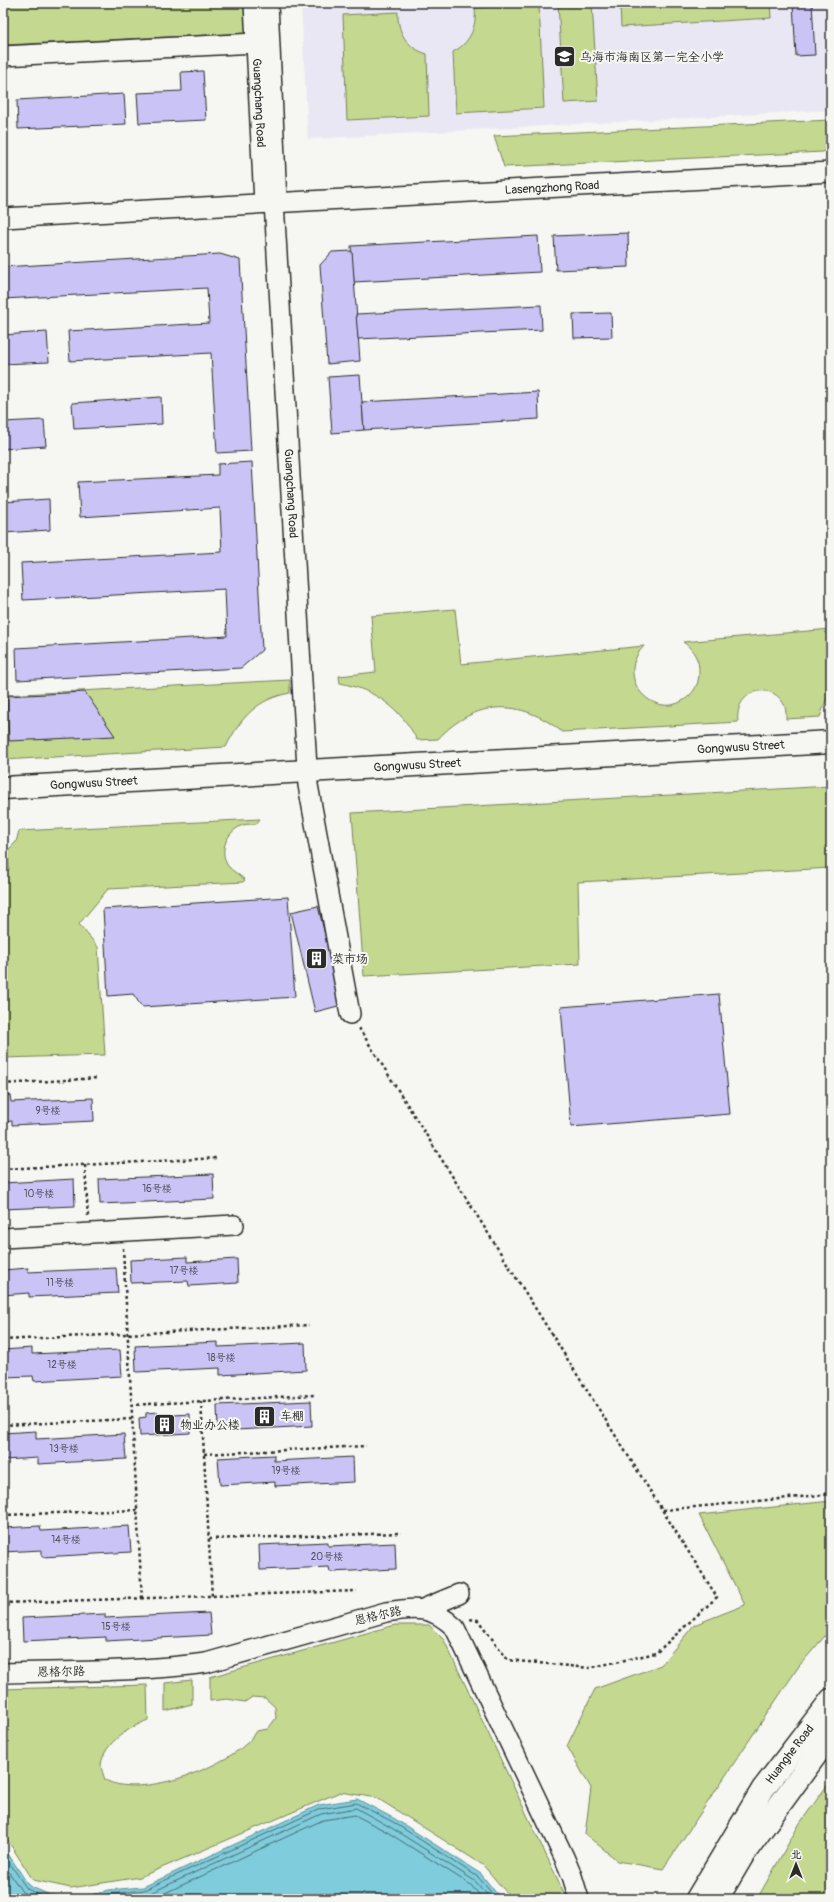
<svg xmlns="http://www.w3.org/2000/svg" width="834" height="1902" font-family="Pangolin,'LXGW WenKai TC',sans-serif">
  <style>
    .built { fill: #e9e7f3 }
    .green { fill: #c4d98f; stroke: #78825d }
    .water { fill: #7eccdc; stroke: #5d8c95 }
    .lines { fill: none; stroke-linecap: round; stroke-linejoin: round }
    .shore { stroke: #4c6b72; stroke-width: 1 }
    .building { fill: #cac4f6; stroke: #2b2b2b }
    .minor-casing { stroke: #2b2b2b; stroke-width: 22 }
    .major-casing { stroke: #2b2b2b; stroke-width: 25 }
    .path { stroke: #2b2b2b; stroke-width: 2.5; stroke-dasharray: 3 3; stroke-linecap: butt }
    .minor { stroke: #f6f6f2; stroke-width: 19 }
    .major { stroke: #f6f6f2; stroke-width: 22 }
    .labels { text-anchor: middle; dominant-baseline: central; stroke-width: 4; stroke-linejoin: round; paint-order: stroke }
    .number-label { font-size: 10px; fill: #53515e }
    .poi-label { font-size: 12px; fill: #2b2b2b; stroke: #f6f6f2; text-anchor: start }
    .street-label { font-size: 12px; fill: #2b2b2b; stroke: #f6f6f2 }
  </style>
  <rect width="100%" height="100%" fill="#f6f6f2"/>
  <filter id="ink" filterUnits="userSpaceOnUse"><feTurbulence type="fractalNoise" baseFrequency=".025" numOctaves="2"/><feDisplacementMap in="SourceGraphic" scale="8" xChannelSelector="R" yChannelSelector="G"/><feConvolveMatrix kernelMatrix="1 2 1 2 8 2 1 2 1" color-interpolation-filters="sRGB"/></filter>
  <g filter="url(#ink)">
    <polygon class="built" points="301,3 824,3 830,110 308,139"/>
    <g class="green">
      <polygon points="3,3 246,3 248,33 3,45"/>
      <polygon points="558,3 592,3 598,101 564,103"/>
      <polygon points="620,3 770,3 771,18 621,27"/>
      <path d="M539,5L544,108L456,113L453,52C470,43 477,27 475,8Z"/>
      <path d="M398,12C397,32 407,48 427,54L429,116L347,120L343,15Z"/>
      <polygon points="831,120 831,144 823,152 504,167 494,136"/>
      <path d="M455,609L461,664L644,646C611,680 659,726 690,695C696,689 699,681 699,673C700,660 693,649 683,642L831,629V694L826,700L820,717L786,719C786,715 786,710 785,707C775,680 734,688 738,722L562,732C521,698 475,699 438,739L417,740C401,708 375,690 340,683L339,676L376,672L371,616Z"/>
      <path d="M290,680V693C257,699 241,717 226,747L3,760V695Z"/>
      <polygon points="831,786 831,868 578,882 580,964 364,976 352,813"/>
      <path d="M260,819L256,824C252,824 247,824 243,825C227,831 218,851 228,866C232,871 240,875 245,880L243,882L108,889L79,924L98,947L105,1055L3,1058V870L9,869L8,850L16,842L19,831Z"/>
      <polygon points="831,1501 831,1629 799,1666 663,1869 618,1861 585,1834 591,1788 567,1746 595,1689 661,1665 694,1625 745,1605 699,1515"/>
      <path d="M395,1625H429L444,1640L565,1895V1899H512L483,1865L377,1798L340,1792L140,1877L71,1888L33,1880L3,1833V1689L147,1685L148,1720C129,1728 104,1742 101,1765C101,1769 104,1776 105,1780C140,1799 220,1769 247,1743C251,1740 253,1735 256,1731L268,1729L276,1718L275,1707L265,1698L252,1697L245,1702L227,1699L210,1701V1677Z"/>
      <polygon points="192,1680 192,1704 165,1711 165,1683"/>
      <polygon points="831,1780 831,1899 757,1899 800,1823"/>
    </g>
    <polygon class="water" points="357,1799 395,1819 481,1874 501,1899 3,1899 3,1846 29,1886 50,1895 84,1897 108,1890 143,1887 319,1805"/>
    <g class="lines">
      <g class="shore">
        <polyline points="3,1853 27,1889 48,1899"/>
        <polyline points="3,1863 22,1892 36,1899"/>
        <polyline points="92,1899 109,1894 144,1890 320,1809 356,1803 393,1822 478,1877 497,1899"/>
        <polyline points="109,1899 146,1895 321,1814 356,1808 390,1827 475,1881 491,1899"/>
        <polyline points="152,1899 323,1820 355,1815 387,1832 471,1885 483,1899"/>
      </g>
    </g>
    <g class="building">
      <polygon points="793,3 812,3 815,55 796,56"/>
      <polygon points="203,71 206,120 139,123 137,93 182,91 181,72"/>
      <polygon points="124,94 126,124 18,129 17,100"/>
      <polygon points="3,100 5,100 7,130 3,130"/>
      <polygon points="628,233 629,267 556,270 554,236"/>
      <polygon points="538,236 540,272 354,282 351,246"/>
      <polygon points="352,251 360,361 327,364 320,265 332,252"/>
      <polygon points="220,254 240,260 251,451 217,453 211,353 70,361 68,331 209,323 207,288 3,299 3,267"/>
      <polygon points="541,305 542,330 358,339 356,314"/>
      <polygon points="611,313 612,337 574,338 573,314"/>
      <polygon points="47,332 49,362 3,364 3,335"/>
      <polygon points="360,375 364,430 332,433 328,377"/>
      <polygon points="538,392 539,419 364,430 362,402"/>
      <polygon points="161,397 162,424 74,429 72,403"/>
      <polygon points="44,420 46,446 3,449 3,422"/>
      <polygon points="252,462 262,650 241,668 17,680 16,648 227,636 225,589 23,600 21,563 222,552 220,508 80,517 78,482 218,475 218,464"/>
      <polygon points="49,499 50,530 3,533 3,502"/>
      <polygon points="85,692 115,736 9,741 7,696"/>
      <polygon points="288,897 295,997 142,1007 133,994 108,996 103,909"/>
      <polygon points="318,906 342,1005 315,1012 291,912"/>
      <polygon points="719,994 730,1114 571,1127 561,1007"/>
      <polygon points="10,1095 11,1102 93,1098 94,1121 12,1125 12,1121 3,1122 3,1096"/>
      <polygon points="213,1174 214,1199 100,1204 99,1179"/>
      <polygon points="74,1179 75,1206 3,1209 3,1183"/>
      <polygon points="187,1257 187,1262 237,1259 238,1283 189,1286 188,1281 131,1283 130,1260"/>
      <polygon points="28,1268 28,1272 116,1268 118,1293 29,1297 29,1293 3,1295 3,1270"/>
      <polygon points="218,1342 218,1347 305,1343 306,1370 220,1375 220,1368 136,1372 135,1346"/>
      <polygon points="32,1348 32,1354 120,1350 122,1376 34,1381 33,1376 3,1377 3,1350"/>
      <polygon points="311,1401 312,1426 218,1431 217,1405"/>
      <polygon points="158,1412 159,1416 190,1414 190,1433 140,1436 139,1418 146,1417 146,1413"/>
      <polygon points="36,1431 36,1439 124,1434 126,1459 38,1464 38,1458 3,1460 3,1433"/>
      <polygon points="274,1455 274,1461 353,1457 354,1482 275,1486 275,1482 220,1485 218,1458"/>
      <polygon points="40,1526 41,1531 129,1526 131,1552 42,1557 42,1550 3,1552 3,1528"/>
      <polygon points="328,1542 328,1546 395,1543 396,1569 330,1572 329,1567 260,1570 259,1545"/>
      <polygon points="209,1613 211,1635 106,1641 106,1637 23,1641 22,1618 105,1614 105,1618"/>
    </g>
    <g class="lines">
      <defs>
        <g id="minor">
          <path id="s1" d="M254,3L264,203"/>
          <polyline points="268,3 277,202"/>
          <polyline points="3,56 256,43"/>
          <path id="s2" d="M274,202L308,785L350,1014"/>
          <path id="s3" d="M3,218L831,172"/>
          <polyline points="3,1238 234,1225"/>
          <polyline points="423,1609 459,1594"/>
          <path d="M3,1673C71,1671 139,1672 206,1663L386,1612C416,1607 433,1606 455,1628L564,1857L572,1876L579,1899"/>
        </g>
        <g id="major">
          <path id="s4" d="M3,788L831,742"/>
          <path id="s5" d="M697,1899L763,1789L831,1700"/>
          <polyline points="717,1899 743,1855 831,1734"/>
        </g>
      </defs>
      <use href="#minor" class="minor-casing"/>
      <use href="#major" class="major-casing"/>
      <g class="path">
        <polyline points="359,1028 717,1597 656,1653 589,1668 508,1660 478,1620 468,1619"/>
        <polyline points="3,1084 98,1078"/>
        <polyline points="85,1165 88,1218"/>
        <polyline points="3,1169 218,1158"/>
        <polyline points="123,1248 142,1599"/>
        <polyline points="3,1340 309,1325"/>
        <polyline points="201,1401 212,1597"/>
        <polyline points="131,1405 314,1395"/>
        <polyline points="3,1425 132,1419"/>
        <polyline points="204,1454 366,1446"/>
        <polyline points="663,1510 831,1494"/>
        <polyline points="3,1515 137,1510"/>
        <polyline points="209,1539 401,1533"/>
        <polyline points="3,1603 357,1591"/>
      </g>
      <use href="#minor" class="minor"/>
      <use href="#major" class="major"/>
    </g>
  </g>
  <defs>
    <symbol id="school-square" viewBox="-11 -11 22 22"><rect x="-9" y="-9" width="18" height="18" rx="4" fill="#2b2b2b" stroke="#f6f6f2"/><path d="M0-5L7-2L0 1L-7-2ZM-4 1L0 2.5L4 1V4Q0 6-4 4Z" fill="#fff"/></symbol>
    <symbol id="building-square" viewBox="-11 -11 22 22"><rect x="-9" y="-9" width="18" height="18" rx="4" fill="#2b2b2b" stroke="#f6f6f2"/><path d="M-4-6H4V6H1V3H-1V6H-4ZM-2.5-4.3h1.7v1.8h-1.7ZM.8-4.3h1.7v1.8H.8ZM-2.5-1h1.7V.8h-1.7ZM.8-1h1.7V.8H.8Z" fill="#fff"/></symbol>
  </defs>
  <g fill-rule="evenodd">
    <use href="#school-square" x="552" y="44" width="25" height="25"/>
    <use href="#building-square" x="304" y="946" width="25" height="25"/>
    <use href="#building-square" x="252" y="1404" width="25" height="25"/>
    <use href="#building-square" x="152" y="1412" width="25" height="25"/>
  </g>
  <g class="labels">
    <g class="number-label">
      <text x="48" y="1111">9号楼</text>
      <text x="157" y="1189">16号楼</text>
      <text x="39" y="1194">10号楼</text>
      <text x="184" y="1271">17号楼</text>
      <text x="60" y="1283">11号楼</text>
      <text x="221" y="1358">18号楼</text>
      <text x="62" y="1365">12号楼</text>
      <text x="64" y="1449">13号楼</text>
      <text x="286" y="1471">19号楼</text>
      <text x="66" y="1540">14号楼</text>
      <text x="327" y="1557">20号楼</text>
      <text x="116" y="1627">15号楼</text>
    </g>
    <g class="poi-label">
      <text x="580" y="57">乌海市海南区第一完全小学</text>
      <text x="332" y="959">菜市场</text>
      <text x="280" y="1416">车棚</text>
      <text x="180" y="1425">物业办公楼</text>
    </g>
    <g class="street-label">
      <text stroke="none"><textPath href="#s1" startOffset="100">Guangchang Road</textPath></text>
      <text stroke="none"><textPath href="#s3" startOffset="550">Lasengzhong Road</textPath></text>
      <text stroke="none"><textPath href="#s2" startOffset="292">Guangchang Road</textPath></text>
      <text stroke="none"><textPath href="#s4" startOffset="739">Gongwusu Street</textPath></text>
      <text stroke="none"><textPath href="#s4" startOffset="415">Gongwusu Street</textPath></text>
      <text stroke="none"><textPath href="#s4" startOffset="91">Gongwusu Street</textPath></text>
      <text transform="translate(378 1616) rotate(-13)">恩格尔路</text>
      <text transform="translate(61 1672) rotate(-1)">恩格尔路</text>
      <text stroke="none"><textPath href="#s5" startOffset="172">Huanghe Road</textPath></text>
    </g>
  </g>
  <rect width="834" height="1902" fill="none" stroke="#f6f6f2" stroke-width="16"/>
  <rect x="8" y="8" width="818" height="1886" fill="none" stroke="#2b2b2b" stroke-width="1.5" filter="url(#ink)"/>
  <g transform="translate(796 1864)" stroke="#f6f6f2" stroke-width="3" paint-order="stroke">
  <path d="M0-3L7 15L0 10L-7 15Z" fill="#2b2b2b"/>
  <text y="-6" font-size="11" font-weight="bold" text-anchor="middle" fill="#2b2b2b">北</text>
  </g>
</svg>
